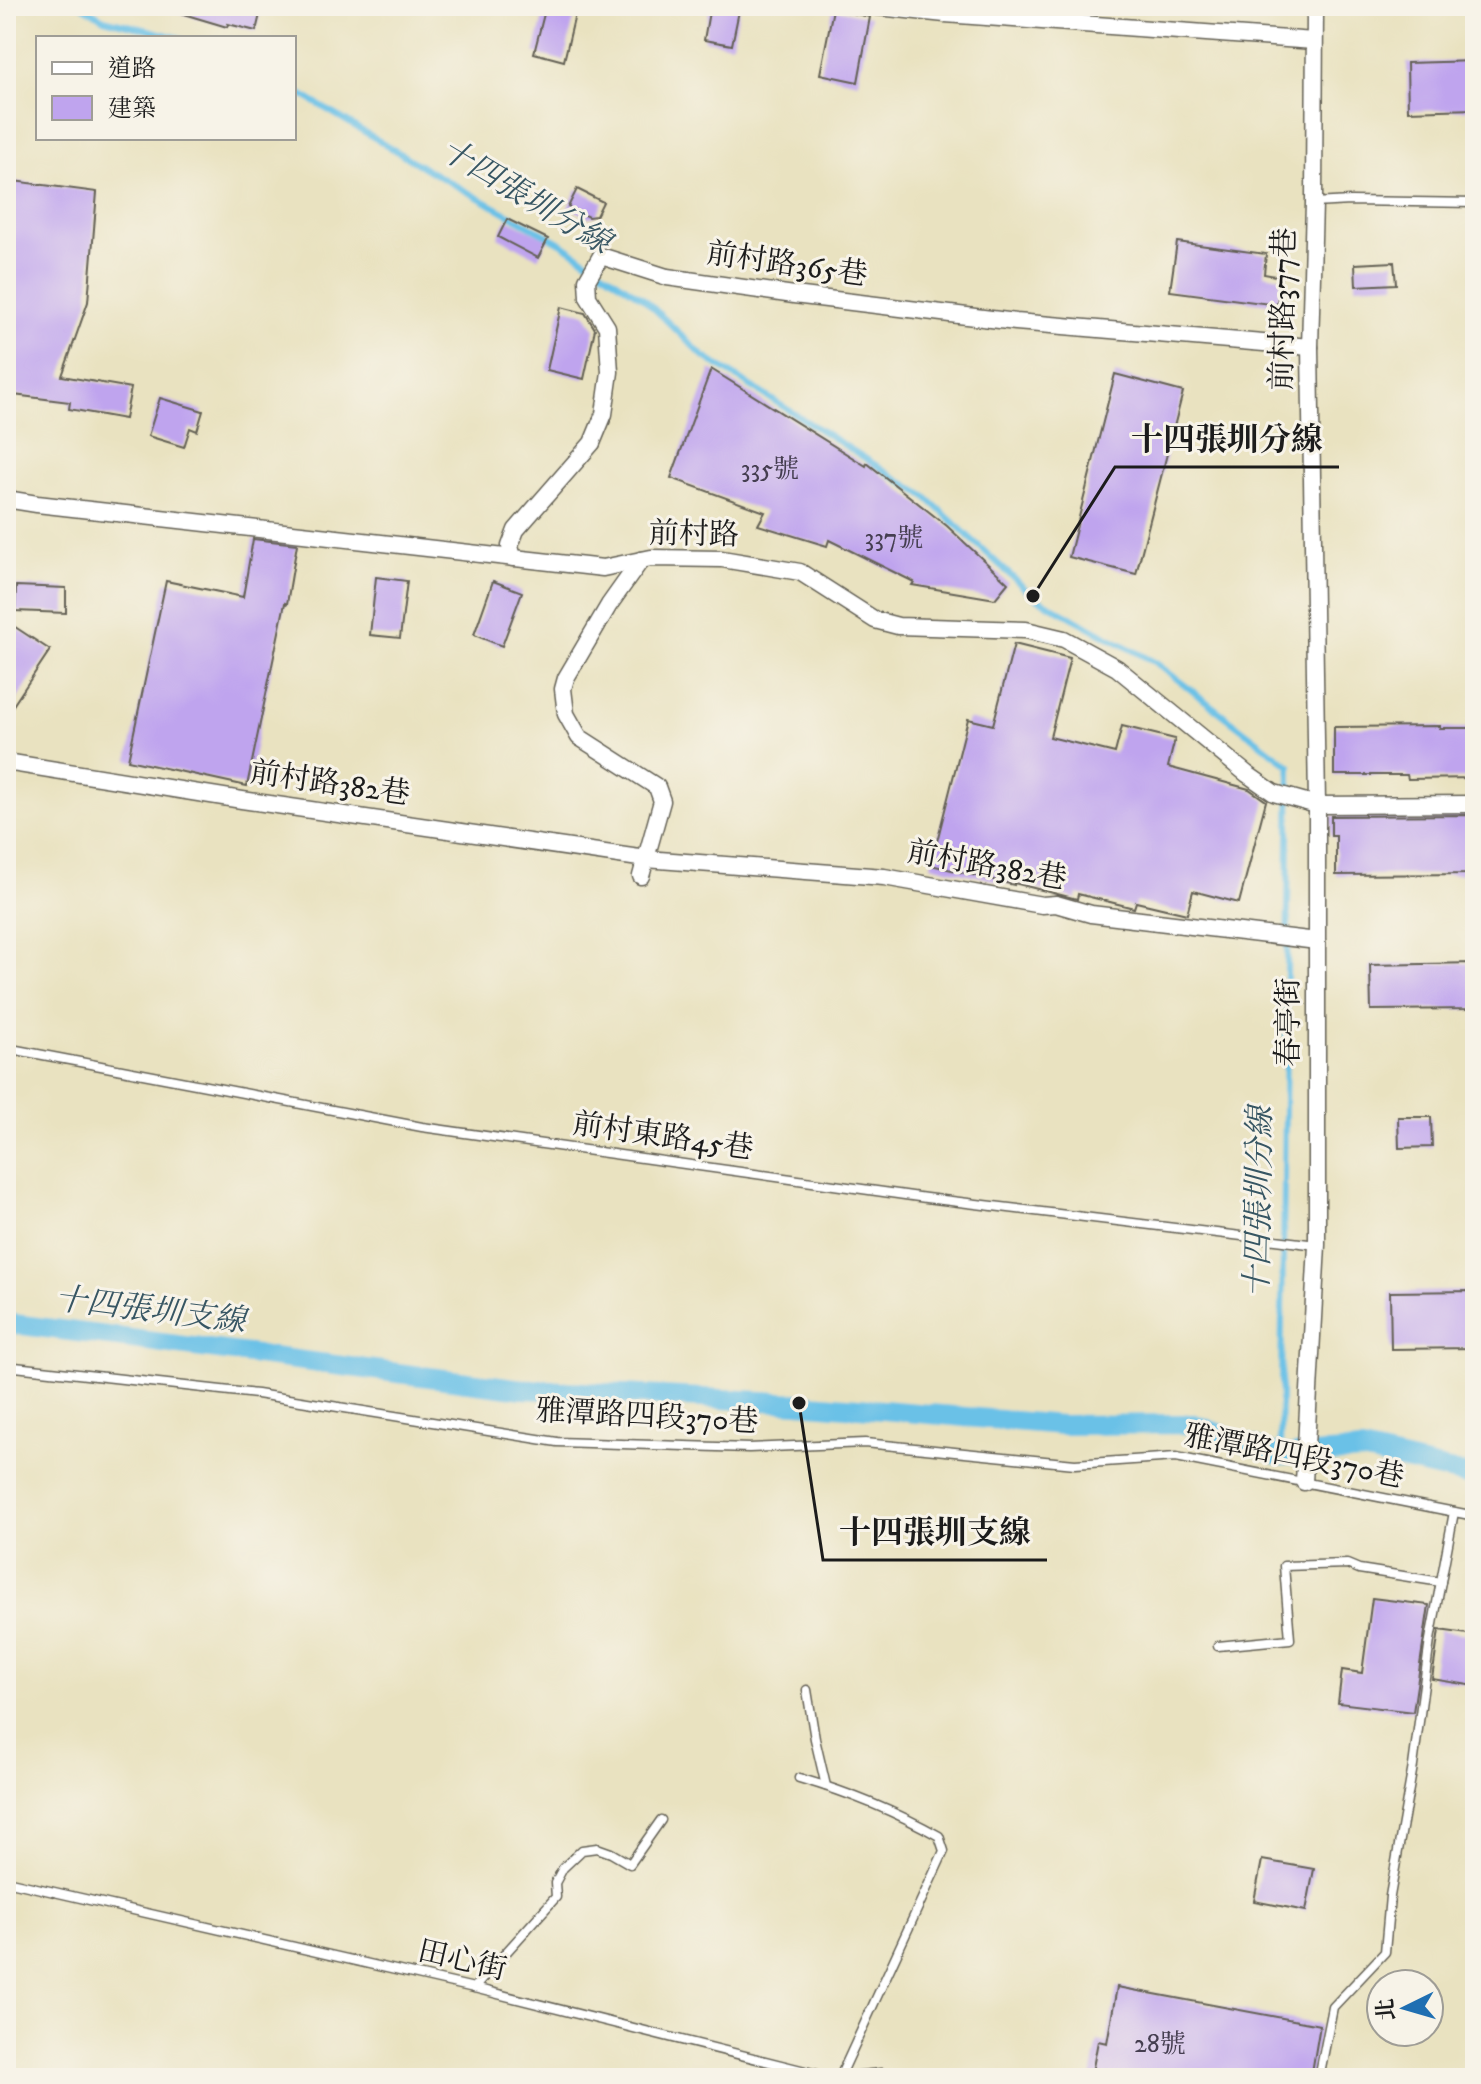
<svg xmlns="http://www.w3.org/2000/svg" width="1481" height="2084" font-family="'IM FELL DW Pica','Noto Serif TC',serif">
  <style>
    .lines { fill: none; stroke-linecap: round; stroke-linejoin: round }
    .stream { stroke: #6ac1e7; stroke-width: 6 }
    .canal { stroke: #6ac1e7; stroke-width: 20 }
    .building { fill: #bfa4ee }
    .service-casing { stroke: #646155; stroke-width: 11 }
    .minor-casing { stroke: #646155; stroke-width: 19 }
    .service { stroke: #fff; stroke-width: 8 }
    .minor { stroke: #fff; stroke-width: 16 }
    .labels { text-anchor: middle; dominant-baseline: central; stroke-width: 6; stroke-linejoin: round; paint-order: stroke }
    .number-label { font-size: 26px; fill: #453e50 }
    .street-label { font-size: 30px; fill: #1c1c1c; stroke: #f7f3e8 }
    .water-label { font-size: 32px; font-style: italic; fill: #375663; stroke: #f7f3e8 }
    .leader { fill: none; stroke: #1c1c1c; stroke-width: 3 }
    .callout-dot { fill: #1c1c1c; stroke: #f7f3e8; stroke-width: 3 }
    .callout-label { font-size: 32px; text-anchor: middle; font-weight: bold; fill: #1c1c1c; stroke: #f7f3e8; stroke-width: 6; stroke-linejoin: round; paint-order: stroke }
  </style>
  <rect width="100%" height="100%" fill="#f7f3e8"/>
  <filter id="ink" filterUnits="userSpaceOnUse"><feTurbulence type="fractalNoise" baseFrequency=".0125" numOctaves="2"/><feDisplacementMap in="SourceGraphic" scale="16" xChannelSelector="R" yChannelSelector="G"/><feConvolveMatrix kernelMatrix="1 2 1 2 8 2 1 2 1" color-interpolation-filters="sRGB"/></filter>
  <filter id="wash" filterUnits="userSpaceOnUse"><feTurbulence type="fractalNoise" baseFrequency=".006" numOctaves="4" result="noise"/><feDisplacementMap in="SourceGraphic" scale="32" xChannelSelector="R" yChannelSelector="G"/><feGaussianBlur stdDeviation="1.8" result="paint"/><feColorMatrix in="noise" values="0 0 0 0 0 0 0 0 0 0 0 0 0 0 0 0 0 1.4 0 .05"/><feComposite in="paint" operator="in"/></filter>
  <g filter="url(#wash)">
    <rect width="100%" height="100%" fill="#e9e2c0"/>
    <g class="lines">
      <g class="stream">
        <polyline points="82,6 104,19 180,38"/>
        <polyline points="294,90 433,173 561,243 644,299 703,356 925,496 1033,596 1156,663 1290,766 1280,1456"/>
      </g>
      <polyline class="canal" points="6,1323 523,1389 799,1403 1061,1425 1194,1424 1280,1456 1362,1451 1475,1477"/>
    </g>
    <g id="blocks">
      <g class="building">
        <polygon points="171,6 262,6 256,31 228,24 227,27 170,10"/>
        <polygon points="546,6 577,6 564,61 534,53"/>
        <polygon points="710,6 740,6 732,45 704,40"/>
        <polygon points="833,9 870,17 858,82 820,74"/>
        <polygon points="1475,61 1475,109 1408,111 1407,63"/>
        <polygon points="6,180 97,192 88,302 62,376 131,388 125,419 69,409 70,402 6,394"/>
        <polygon points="577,189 603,202 596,216 588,217 568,207"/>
        <polygon points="507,219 548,239 538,258 498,237"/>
        <polygon points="1177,242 1266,254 1264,274 1281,277 1277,305 1170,291"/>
        <polygon points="1394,262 1396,284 1356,286 1355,264"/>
        <polygon points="561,307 585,313 595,329 584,379 547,370"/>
        <polygon points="711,369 866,466 867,463 947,526 1008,583 995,599 912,585 914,582 829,540 827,546 758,525 765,512 671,478"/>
        <polygon points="1115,374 1183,392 1136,574 1069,557"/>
        <polygon points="160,398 203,411 197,431 190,428 184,447 148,436"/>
        <polygon points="253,539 297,544 287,604 285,603 247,786 128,760 166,581 243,597"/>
        <polygon points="376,577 407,581 400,638 370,635"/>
        <polygon points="493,581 522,592 502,646 474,635"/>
        <polygon points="16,586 66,588 66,613 15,611"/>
        <polygon points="6,621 50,650 6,716"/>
        <polygon points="1014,644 1070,658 1050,737 1115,753 1122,726 1175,739 1168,767 1249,789 1266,801 1239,903 1193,891 1187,914 1136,902 1134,908 1078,894 1077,899 1014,883 1014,885 931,865 968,719 993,725"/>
        <polygon points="1440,726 1440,728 1475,728 1475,778 1408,779 1407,775 1334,775 1334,727"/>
        <polygon points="1475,815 1475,874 1336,875 1336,836 1331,836 1331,816"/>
        <polygon points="1475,963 1475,1009 1371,1010 1370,965"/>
        <polygon points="1398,1117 1431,1117 1432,1147 1399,1148"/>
        <polygon points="1475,1291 1475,1348 1391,1349 1390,1292"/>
        <polygon points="1372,1598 1429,1605 1413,1712 1338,1703 1342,1670 1362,1673"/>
        <polygon points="1439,1630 1475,1635 1475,1686 1432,1679"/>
        <polygon points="1262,1860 1314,1869 1306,1911 1254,1901"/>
        <polygon points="1117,1987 1320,2025 1311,2078 1091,2078 1098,2041 1107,2043"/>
      </g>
    </g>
  </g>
  <g filter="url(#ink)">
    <use href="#blocks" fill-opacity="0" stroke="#646155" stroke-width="2"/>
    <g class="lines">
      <defs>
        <g id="service">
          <polyline points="1314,203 1351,201 1475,203"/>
          <polyline points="6,1048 422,1127 926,1198 1317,1245"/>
          <polyline points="6,1366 257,1394 557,1442 749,1448 865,1443 1075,1464 1176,1457 1475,1516"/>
          <polyline points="1218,1646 1290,1639 1284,1566 1347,1564 1359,1569 1441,1582"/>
          <polyline points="807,1690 815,1739 826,1786"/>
          <path d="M799,1778C847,1792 895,1811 939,1836L944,1851L840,2077"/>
          <polyline points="6,1881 474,1988 833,2078 881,2073 907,2078"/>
          <polyline points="474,1988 556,1897 555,1883 563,1868 582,1850 597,1848 611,1853 630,1864 661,1820"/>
          <polyline points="1319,2078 1333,2007 1385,1952 1390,1896 1413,1766 1430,1640 1454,1512"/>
        </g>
        <g id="minor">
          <polyline points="869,6 945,14 1314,41"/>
          <polyline points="6,499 37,504 603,568 651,558 722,559 800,572 875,620 898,626 1026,630 1064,639 1117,668 1247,774 1274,793 1317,805 1475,804"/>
          <polyline points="513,558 510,546 516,530 592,443 604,414 610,372 607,327 588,297 587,280 601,256 667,277 794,295 1016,322 1310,347"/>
          <polyline points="6,762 242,800 646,859 884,877 1042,905 1056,904 1091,914 1317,941"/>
          <polyline points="641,876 662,801 657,787 579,737 566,714 563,689 566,678 609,605 641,560"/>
          <polyline points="1304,1482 1317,1245 1317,805 1310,347 1314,203 1315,6"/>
        </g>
      </defs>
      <use href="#service" class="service-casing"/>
      <use href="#minor" class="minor-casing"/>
      <use href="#service" class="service"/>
      <use href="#minor" class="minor"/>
    </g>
  </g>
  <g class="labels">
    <g class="number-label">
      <text x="770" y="469">335號</text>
      <text x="894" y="538">337號</text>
      <text x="1160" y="2044">28號</text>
    </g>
    <g class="street-label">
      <text transform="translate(787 265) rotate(8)">前村路365巷</text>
      <text transform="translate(1284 309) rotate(-89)">前村路377巷</text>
      <text transform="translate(694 535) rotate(1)">前村路</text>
      <text transform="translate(330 784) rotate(8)">前村路382巷</text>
      <text transform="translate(987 866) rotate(10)">前村路382巷</text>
      <text transform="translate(1289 1022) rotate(-90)">春亭街</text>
      <text transform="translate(663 1137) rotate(8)">前村東路45巷</text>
      <text transform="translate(647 1417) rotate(3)">雅潭路四段370巷</text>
      <text transform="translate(1294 1457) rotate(11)">雅潭路四段370巷</text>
      <text transform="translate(462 1961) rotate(13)">田心街</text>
    </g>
    <g class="water-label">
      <text transform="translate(525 197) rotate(31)">十四張圳分線</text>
      <text transform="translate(1260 1202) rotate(-89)">十四張圳分線</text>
      <text transform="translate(150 1311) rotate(7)">十四張圳支線</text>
    </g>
  </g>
  <path class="leader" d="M1033 596L1115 467H1339M799 1403L823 1560H1047"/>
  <g class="callout-dot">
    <circle cx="1033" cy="596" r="8"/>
    <circle cx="799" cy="1403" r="8"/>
  </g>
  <g class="callout-label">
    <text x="1227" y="450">十四張圳分線</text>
    <text x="935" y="1543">十四張圳支線</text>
  </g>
  <rect width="1481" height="2084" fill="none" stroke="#f7f3e8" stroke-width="32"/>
  <rect x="36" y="36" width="260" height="104" fill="#f7f3e8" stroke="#9f9d96" stroke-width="2"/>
  <rect x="52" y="62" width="40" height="12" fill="#ffffff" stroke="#9f9d96" stroke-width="2"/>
  <text x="108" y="76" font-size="24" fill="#1c1c1c">道路</text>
  <rect x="52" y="96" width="40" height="24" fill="#bfa4ee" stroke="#9f9d96" stroke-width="2"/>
  <text x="108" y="116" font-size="24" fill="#1c1c1c">建築</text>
  <g transform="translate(1405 2008) rotate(265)"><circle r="38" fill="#f7f3e8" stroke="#9f9d96" stroke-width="2"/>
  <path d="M0-6L14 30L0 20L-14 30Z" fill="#1f6fb2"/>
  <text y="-12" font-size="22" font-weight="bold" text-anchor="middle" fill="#1c1c1c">北</text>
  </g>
</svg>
